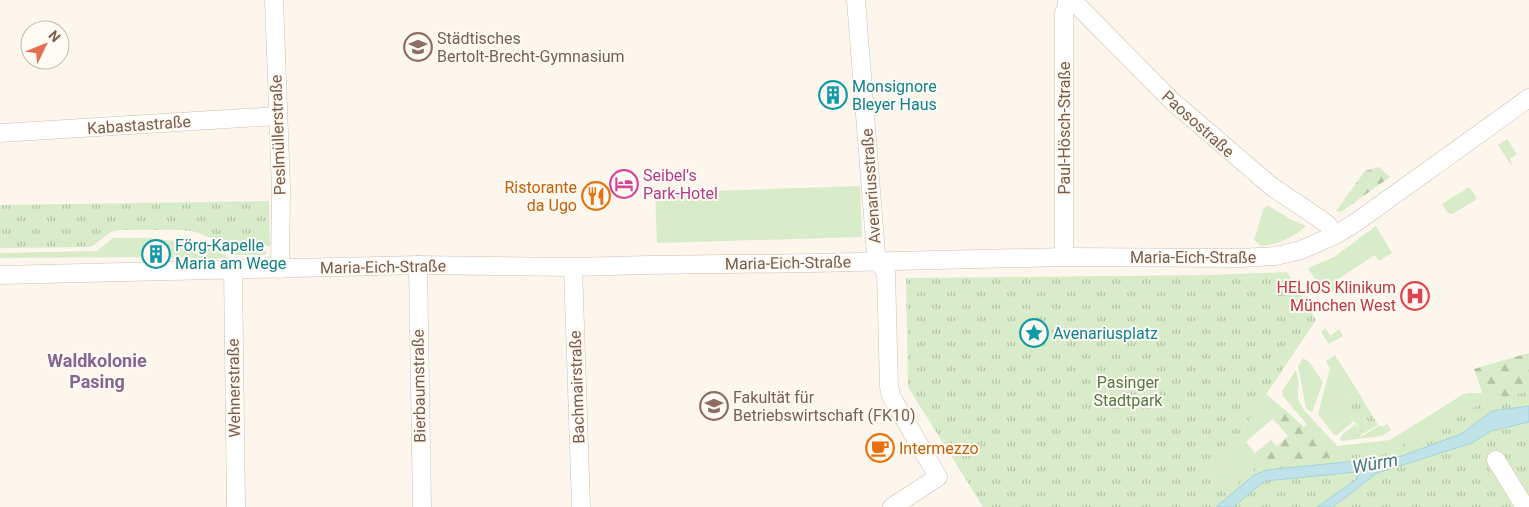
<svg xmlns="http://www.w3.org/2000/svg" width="1529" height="507" font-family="Roboto,sans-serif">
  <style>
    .green { fill: #d8ecc9 }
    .forest { fill: url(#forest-firs) }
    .park { fill: url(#park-tufts) }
    .water { fill: #bfe3e8; stroke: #a5d3da }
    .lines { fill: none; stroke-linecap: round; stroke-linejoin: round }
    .minor-casing { stroke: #d1beb0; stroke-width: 19 }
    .minor { stroke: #fff; stroke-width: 18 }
    .labels { text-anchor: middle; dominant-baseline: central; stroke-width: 4; stroke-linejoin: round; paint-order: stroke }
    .education-label { font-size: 16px; fill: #785e54; stroke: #fffaf3; text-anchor: start }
    .culture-label { font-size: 16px; fill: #0d838f; stroke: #fffaf3; text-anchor: start }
    .street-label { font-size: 16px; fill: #7a5c4d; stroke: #fffaf3 }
    .hotel-label { font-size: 16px; fill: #b23c85; stroke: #fffaf3; text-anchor: start }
    .food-label { font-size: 16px; fill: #c56008; stroke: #fffaf3; text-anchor: end }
    .health-label { font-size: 16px; fill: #be3a42; stroke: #fffaf3; text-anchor: end }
    .park-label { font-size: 16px; fill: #537a41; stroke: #fffaf3 }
    .neighbourhood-label { font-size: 18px; font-weight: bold; fill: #846695; stroke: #fffaf3 }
    .water-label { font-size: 18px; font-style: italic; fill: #437c86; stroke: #fffaf3 }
  </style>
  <defs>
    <pattern id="forest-firs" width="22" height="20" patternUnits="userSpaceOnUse" patternTransform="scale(1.25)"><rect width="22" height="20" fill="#d8ecc9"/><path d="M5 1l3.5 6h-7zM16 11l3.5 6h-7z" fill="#b4c2a5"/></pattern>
    <pattern id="park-tufts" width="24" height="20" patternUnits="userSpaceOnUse" patternTransform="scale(1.25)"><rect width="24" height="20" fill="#d8ecc9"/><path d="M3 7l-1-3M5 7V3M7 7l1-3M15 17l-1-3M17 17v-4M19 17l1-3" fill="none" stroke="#b4c2a5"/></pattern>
  </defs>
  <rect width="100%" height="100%" fill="#fdf6ec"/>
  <g class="green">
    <polygon points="1507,139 1517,154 1510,159 1512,164 1511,165 1498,145"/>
    <polygon points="860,186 862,237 657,243 655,193"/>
    <polygon points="1469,187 1476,197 1476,200 1452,214 1448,213 1442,204"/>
    <path d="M1267,205L1290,219L1306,226C1293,238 1279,244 1261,246L1254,240L1264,207L1266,208Z"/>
    <polygon points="1376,226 1392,253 1379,261 1375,255 1338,279 1342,286 1328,295 1325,295 1308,268 1334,257"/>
    <polygon points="113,238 152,238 152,257 0,258 0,253 97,251"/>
    <path d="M155,239C178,241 213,244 230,259L160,258L161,250L155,249Z"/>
    <polygon points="226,250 265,250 267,252 265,255 235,255"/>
    <polygon points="1325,328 1330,336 1339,329 1343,336 1329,344 1321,332"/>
    <polygon points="1335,355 1357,390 1341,400 1354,421 1337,435 1334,435 1318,414 1330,368 1326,361"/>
    <polygon points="1303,358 1310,363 1323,382 1312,412 1306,408 1298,366"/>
    <polygon points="1296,370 1299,385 1298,388 1298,399 1304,410 1337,446 1390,440 1462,395 1467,393 1482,393 1486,404 1464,410 1392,451 1334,457 1283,396 1282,391"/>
    <polygon points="1266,394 1284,409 1246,442 1255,453 1261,464 1225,493 1212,475"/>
    <polygon points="1355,424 1362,434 1359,438 1380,425 1382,427 1387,424 1391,430 1382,436 1342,441 1340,439 1341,436"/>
  </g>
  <g class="forest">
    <polygon points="1379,167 1390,177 1341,212 1336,211 1365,171"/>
    <polygon points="1529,353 1529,430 1202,507 1225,493 1261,464 1255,453 1271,440 1277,446 1288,436 1273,419 1284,409 1304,427 1307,424 1334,457 1391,451 1464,410 1486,404 1474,369"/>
  </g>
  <g class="park">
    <polygon points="269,201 270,246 230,245 192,231 182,230 120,230 111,232 91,247 0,248 0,205"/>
    <polygon points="1287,272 1316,320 1212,475 1225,493 1261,464 1392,451 1464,410 1529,391 1529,507 983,507 908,387 906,278 1210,275"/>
    <polygon points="1357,390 1378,425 1362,434 1341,400"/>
  </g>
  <polygon class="water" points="1529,406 1529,422 1491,431 1472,443 1377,473 1333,507 1317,507 1357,479 1357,472 1265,481 1233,507 1216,507 1254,475 1267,470 1366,460 1373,464 1388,461 1461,434 1492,411"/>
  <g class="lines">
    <defs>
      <g id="minor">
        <polyline points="274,0 281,188 280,269"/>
        <polyline points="856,0 876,254 878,261 886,273 889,387 891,396 938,477 892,507"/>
        <polyline points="1072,0 1172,101 1271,186 1317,217 1327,224 1335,235"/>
        <polyline points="0,133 278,116"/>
        <polyline points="1064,257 1064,13 1066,9 1067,0"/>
        <polyline points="418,265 422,507"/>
        <polyline points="573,267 581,507"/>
        <polyline points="233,269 236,507"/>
        <polyline points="0,275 418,265 573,267 648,265 814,263 1064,257 1240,258 1276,256 1301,250 1335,235 1355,223 1529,98"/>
        <polyline points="1496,460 1525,507"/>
      </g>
    </defs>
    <use href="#minor" class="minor-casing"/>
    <use href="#minor" class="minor"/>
  </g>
  <defs>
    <symbol id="school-ring" viewBox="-11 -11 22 22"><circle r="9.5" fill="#fffaf3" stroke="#8d6e63" stroke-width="1.5"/><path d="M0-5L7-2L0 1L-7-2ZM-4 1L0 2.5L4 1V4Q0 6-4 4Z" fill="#8d6e63"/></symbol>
    <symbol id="building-ring" viewBox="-11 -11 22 22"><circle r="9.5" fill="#fffaf3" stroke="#0f9aa8" stroke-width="1.5"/><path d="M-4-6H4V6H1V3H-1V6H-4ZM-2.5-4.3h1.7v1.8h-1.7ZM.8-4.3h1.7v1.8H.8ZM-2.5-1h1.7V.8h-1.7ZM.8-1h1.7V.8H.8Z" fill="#0f9aa8"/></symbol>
    <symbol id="hotel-ring" viewBox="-11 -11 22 22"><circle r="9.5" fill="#fffaf3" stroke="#d1479c" stroke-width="1.5"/><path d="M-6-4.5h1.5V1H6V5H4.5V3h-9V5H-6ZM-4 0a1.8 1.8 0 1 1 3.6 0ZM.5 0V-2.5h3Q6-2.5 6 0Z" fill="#d1479c"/></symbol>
    <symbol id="restaurant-ring" viewBox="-11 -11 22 22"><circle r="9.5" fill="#fffaf3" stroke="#e8710a" stroke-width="1.5"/><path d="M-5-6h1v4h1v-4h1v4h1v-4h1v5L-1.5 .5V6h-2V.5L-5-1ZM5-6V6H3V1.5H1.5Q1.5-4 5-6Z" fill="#e8710a"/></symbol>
    <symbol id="hospital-ring" viewBox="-11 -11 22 22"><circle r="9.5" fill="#fffaf3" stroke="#e0444e" stroke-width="1.5"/><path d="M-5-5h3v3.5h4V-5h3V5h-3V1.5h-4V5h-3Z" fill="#e0444e"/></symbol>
    <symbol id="sight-ring" viewBox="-11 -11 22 22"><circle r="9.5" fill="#fffaf3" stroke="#0f9aa8" stroke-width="1.5"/><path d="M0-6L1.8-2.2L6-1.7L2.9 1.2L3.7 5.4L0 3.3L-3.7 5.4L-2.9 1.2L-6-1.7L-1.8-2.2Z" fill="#0f9aa8"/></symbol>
    <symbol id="university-ring" viewBox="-11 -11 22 22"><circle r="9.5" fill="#fffaf3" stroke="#8d6e63" stroke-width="1.5"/><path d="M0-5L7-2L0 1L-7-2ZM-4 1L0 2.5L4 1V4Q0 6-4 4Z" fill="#8d6e63"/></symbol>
    <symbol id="cafe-ring" viewBox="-11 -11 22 22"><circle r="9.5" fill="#fffaf3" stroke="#e8710a" stroke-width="1.5"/><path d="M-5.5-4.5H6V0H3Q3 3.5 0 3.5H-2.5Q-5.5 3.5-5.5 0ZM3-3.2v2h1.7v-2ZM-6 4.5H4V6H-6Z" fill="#e8710a"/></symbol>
  </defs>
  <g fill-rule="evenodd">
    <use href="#school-ring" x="402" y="31" width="32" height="32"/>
    <use href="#building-ring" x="817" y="79" width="32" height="32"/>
    <use href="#hotel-ring" x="608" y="168" width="32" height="32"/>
    <use href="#restaurant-ring" x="580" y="180" width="32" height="32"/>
    <use href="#building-ring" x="140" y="238" width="32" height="32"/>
    <use href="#hospital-ring" x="1399" y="280" width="32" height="32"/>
    <use href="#sight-ring" x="1018" y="317" width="32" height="32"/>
    <use href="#university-ring" x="698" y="390" width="32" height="32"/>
    <use href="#cafe-ring" x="864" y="432" width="32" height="32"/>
  </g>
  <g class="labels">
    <g class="education-label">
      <text x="437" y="38">Städtisches<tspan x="437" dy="18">Bertolt-Brecht-Gymnasium</tspan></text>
      <text x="733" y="397">Fakultät für<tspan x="733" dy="18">Betriebswirtschaft (FK10)</tspan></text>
    </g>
    <g class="culture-label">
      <text x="852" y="86">Monsignore<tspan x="852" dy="18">Bleyer Haus</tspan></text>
      <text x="175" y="245">Förg-Kapelle<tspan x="175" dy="18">Maria am Wege</tspan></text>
      <text x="1053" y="333">Avenariusplatz</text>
    </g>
    <g class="street-label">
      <text transform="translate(1198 124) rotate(42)">Paosostraße</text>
      <text transform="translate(139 125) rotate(-4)">Kabastastraße</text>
      <text transform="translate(1064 128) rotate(-90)">Paul-Hösch-Straße</text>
      <text transform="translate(278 135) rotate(-92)">Peslmüllerstraße</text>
      <text transform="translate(871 186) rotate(-94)">Avenariusstraße</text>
      <text x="1193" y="257">Maria-Eich-Straße</text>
      <text transform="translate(788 263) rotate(-1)">Maria-Eich-Straße</text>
      <text transform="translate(383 267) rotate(-1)">Maria-Eich-Straße</text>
      <text transform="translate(419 386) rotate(-91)">Bierbaumstraße</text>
      <text transform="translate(577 387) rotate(-92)">Bachmairstraße</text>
      <text transform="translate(234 388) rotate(-91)">Wehnerstraße</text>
    </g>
    <g class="hotel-label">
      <text x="643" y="175">Seibel's<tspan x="643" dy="18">Park-Hotel</tspan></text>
    </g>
    <g class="food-label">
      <text x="577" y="187">Ristorante<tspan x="577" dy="18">da Ugo</tspan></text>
      <text x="899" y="448" text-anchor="start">Intermezzo</text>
    </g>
    <g class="health-label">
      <text x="1396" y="287">HELIOS Klinikum<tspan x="1396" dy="18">München West</tspan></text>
    </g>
    <g class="park-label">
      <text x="1128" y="382">Pasinger<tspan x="1128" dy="18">Stadtpark</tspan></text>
    </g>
    <g class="neighbourhood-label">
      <text x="97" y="360">Waldkolonie<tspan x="97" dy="21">Pasing</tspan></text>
    </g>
    <g class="water-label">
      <text transform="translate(1375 463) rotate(-10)">Würm</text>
    </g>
  </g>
  <g transform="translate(45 45) rotate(47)"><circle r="24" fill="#fffaf3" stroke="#cabbb1"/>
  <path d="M0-4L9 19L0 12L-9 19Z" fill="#e76f51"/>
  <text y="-8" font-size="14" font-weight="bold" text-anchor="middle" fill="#7a5c4d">N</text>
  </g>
</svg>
